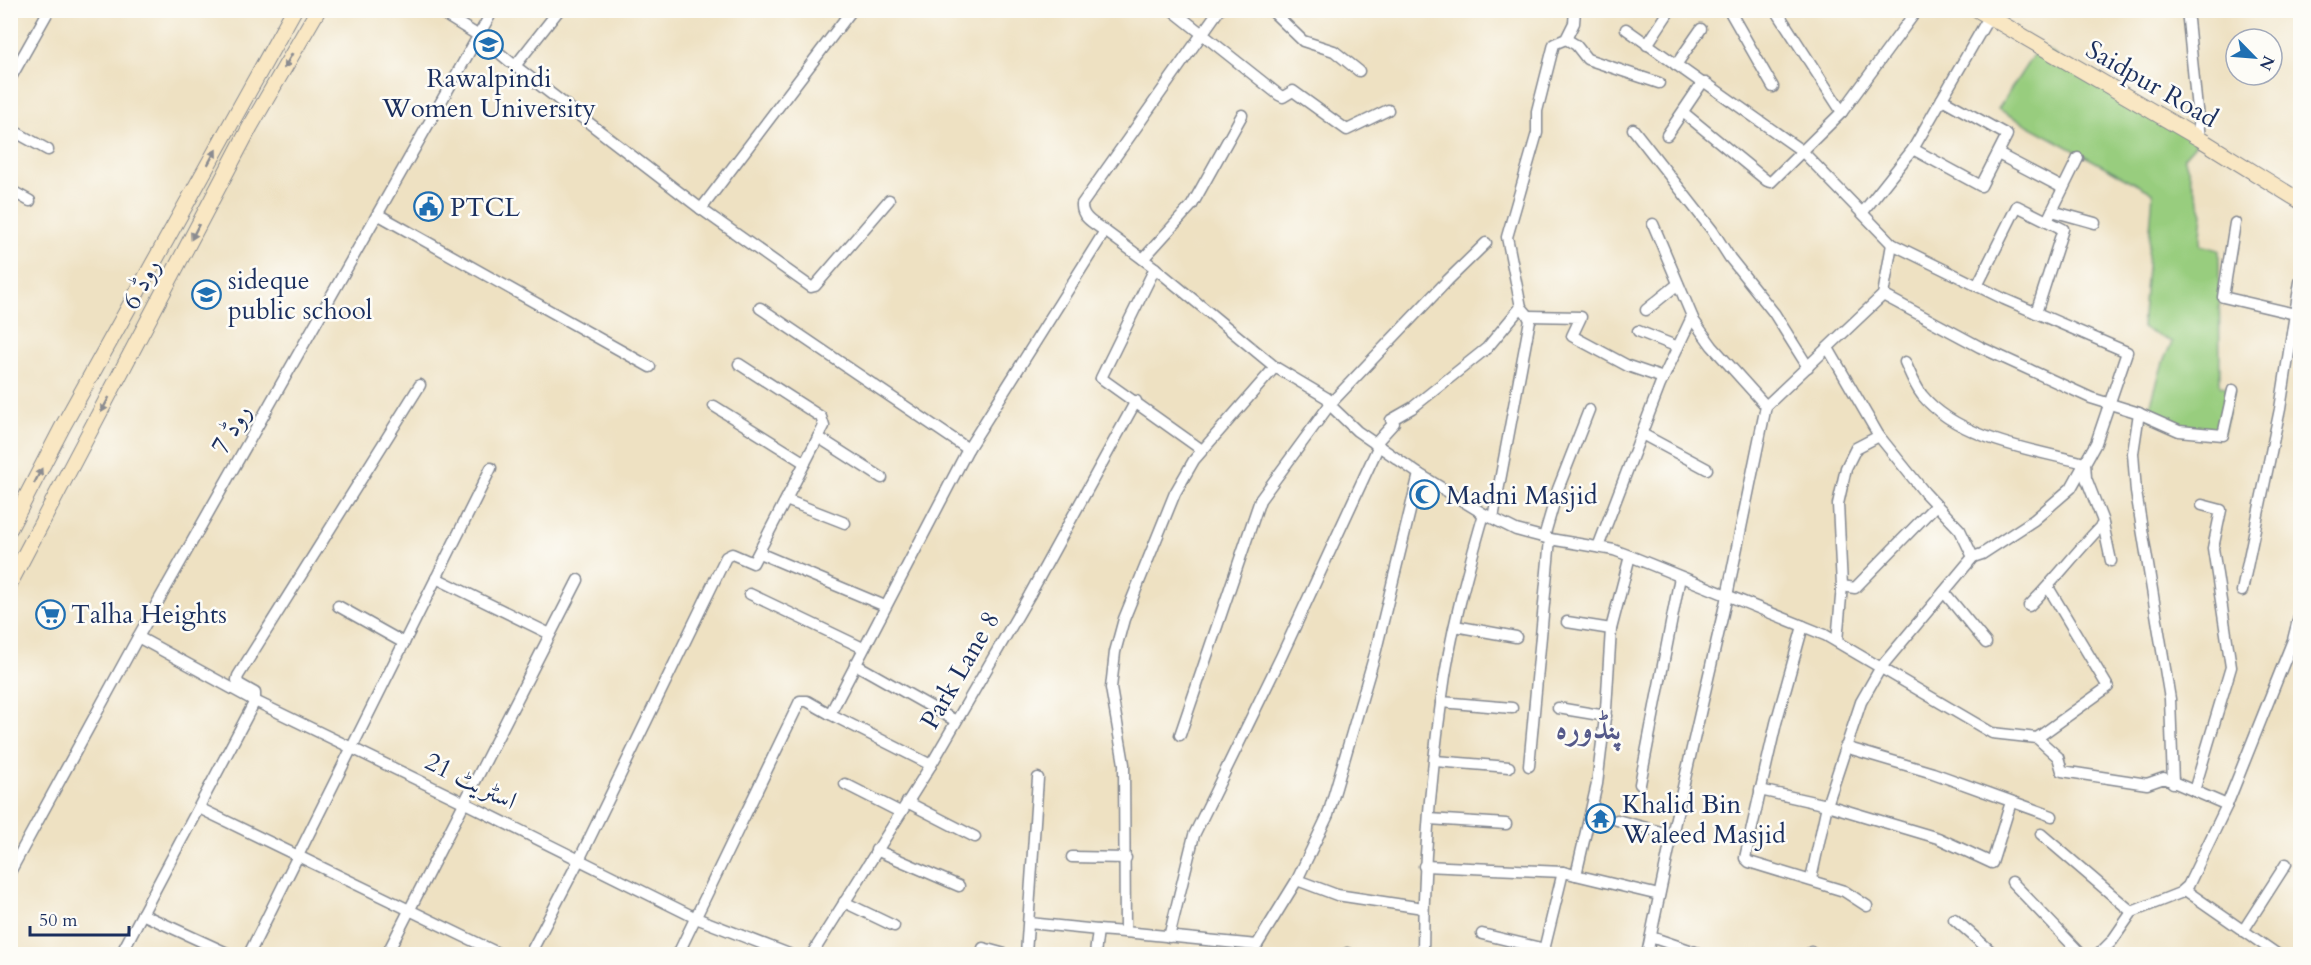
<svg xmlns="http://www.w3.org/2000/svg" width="2311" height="965" font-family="Cardo,Amiri,serif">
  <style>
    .green { fill: #98cd7e; stroke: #5a7e6e; stroke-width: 1.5 }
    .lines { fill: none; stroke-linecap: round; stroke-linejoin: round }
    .street-casing { stroke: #848890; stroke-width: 13 }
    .secondary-casing { stroke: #848890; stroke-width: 17 }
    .street { stroke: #fff; stroke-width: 10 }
    .secondary { stroke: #f9e7c3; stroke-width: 15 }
    .oneway { fill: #8a8b90 }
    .labels { text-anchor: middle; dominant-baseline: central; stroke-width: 5; stroke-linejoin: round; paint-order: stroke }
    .poi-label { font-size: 26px; fill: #1b2f5e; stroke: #fdfcf7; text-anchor: start }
    .street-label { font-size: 26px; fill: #1b2f5e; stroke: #fdfcf7 }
    .district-label { font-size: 32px; font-weight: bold; fill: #565a8a; stroke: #fdfcf7 }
  </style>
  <rect width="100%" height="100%" fill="#fdfcf7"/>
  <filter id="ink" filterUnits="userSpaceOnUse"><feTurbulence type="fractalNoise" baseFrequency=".0167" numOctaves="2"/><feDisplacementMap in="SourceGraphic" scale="12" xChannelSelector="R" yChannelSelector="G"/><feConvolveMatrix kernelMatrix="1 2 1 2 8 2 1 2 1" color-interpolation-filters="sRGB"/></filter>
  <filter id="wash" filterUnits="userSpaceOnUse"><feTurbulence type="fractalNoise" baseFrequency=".008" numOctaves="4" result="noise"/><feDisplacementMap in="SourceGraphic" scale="24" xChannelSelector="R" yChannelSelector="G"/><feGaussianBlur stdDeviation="1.35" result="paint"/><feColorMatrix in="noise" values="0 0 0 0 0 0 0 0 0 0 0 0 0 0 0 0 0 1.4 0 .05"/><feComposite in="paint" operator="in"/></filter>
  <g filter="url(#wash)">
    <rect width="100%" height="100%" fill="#eee1c2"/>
    <polygon class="green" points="2039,46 2200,139 2184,157 2203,214 2200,245 2219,250 2220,385 2233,390 2223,435 2176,430 2147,417 2163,362 2172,342 2142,328 2153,193 1998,109"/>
  </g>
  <g filter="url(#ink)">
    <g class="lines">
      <defs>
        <g id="street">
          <polyline points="437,10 479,36 515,66 559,10"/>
          <polyline points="852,10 701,209 811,287 815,286 889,200"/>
          <polyline points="1172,10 1279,95 1283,97 1293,91 1347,130 1388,110"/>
          <polyline points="1271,10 1303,41 1334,51 1359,71"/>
          <polyline points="1729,10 1773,87"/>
          <polyline points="1776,10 1842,112"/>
          <polyline points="2187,10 2200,139"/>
          <polyline points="1626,29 1702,83"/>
          <polyline points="1566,39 1576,45 1587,59 1659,83"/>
          <polyline points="1647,45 1670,10"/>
          <polyline points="1676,65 1701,29"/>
          <polyline points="515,66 701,209"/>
          <polyline points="10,79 49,10"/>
          <polyline points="1684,113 1767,181 1771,182 1842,112 1917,10"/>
          <polyline points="10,129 48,150"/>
          <polyline points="1633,129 1712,230 1730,258 1774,313 1808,367"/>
          <polyline points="1667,135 1702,83 1706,83 1802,151 1892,244 2004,299 2127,352 2096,443 2071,488 2034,520 1982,554 1973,557 1881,667 1861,702 1827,805 1811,879"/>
          <polyline points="1913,149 1981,186 2007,135 1942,99"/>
          <polyline points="1998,154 2063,188"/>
          <polyline points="10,190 30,201"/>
          <polyline points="2052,211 2095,223"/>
          <polyline points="1863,212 1913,149 1989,17"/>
          <polyline points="379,215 650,367"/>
          <polyline points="2047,221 2078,158"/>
          <polyline points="2235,223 2223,297 2295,314"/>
          <polyline points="1653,224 1694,321 1712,346 1766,406"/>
          <polyline points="1105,231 1155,268 1275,367 1327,398 1333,408 1357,431 1419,474 1484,514 1516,530 1550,539 1614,550 1630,556 1825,635 1992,733 2037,738 2058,757 2062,771 2147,784 2164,778 2227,805"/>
          <polyline points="1143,259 1192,205 1242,115"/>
          <polyline points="1155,268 1101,378 1202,450"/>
          <polyline points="1977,286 2017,206 2063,229 2036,313"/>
          <polyline points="1883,295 1980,347 2091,398 2136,412 2179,431 2223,435 2233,390"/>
          <polyline points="760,308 968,449"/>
          <polyline points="1646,310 1678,284"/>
          <polyline points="1529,316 1581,317 1572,336 1628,366 1663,378"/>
          <polyline points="1638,331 1678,347"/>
          <polyline points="1828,348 1879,436 1925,493 1960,530 1973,557"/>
          <path d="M1905,362C1910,373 1915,386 1922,395C1958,439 2033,450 2085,463L2086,478L2102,519L2111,561"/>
          <polyline points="714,406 805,463"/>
          <polyline points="2139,413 2133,453 2136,492 2170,699 2173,783"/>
          <polyline points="1642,434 1707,469"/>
          <polyline points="818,437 882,478"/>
          <polyline points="1375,444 1394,423 1391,420 1412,408 1487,348 1521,307"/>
          <polyline points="786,500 845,523"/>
          <polyline points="1493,518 1530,320 1527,314 1521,307 1507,237 1537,133 1537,111 1554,44 1566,39 1574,23 1575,10"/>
          <polyline points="1544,537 1558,489 1589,410"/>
          <polyline points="1598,547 1660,385 1692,317"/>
          <polyline points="759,553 885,606"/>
          <polyline points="436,578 550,634"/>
          <polyline points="1842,586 1855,588 1936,505"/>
          <polyline points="2242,591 2280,409 2300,282"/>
          <polyline points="1944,592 1986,643"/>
          <polyline points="750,594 863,648"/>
          <polyline points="338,606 404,643"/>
          <path d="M2029,606C2055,580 2077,551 2103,524"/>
          <polyline points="1567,622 1611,629"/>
          <polyline points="1455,626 1516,637"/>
          <polyline points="1803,626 1776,723 1745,858 1749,862 1844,891 1867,906"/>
          <polyline points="138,637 255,701 463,802 696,918 789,954"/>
          <polyline points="1837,641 1842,586 1838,504 1846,468 1856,448 1879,436"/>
          <polyline points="855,664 956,721"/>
          <polyline points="1441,702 1512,708"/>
          <polyline points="1558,708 1606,716"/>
          <polyline points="830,714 931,765"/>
          <polyline points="1180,735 1260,500 1331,403 1448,280 1486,243"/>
          <polyline points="2037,738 2108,687 2048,587"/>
          <polyline points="1845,747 1933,773 2052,816"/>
          <polyline points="1435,761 1509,767"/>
          <polyline points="1529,766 1550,539"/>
          <polyline points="845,784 900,812"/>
          <polyline points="1640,784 1680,577"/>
          <polyline points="1760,790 1827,805 1938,838 1992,863 2011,802"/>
          <polyline points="2194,791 2231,667 2213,548 2221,510 2202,505"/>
          <polyline points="907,802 975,837"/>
          <polyline points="199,808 500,954"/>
          <polyline points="1429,819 1506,824"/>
          <polyline points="1617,820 1672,835"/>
          <polyline points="2041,834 2132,912"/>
          <polyline points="876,850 959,886"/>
          <polyline points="1072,857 1126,858"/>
          <polyline points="1424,866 1563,872 1659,895"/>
          <polyline points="10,872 138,637 493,10"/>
          <polyline points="1576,875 1597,784 1606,709 1611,629 1630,556"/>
          <polyline points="1297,880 1337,895 1423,908"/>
          <polyline points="2012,882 2081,954"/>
          <polyline points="2185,890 2277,954"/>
          <polyline points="844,902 894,926"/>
          <polyline points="142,914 229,954"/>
          <polyline points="1954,919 1994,954"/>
          <polyline points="1029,923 1098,930"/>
          <polyline points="2243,931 2286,864"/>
          <polyline points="1482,934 1545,949"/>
          <polyline points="1169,937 1194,835 1281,657 1379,445"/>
          <polyline points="1651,937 1701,954"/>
          <polyline points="1257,945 1125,932 1124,764 1111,688 1115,652 1124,619 1175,493 1194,460 1275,367"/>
          <polyline points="1257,945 1297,880 1328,815 1375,654 1419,474"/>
          <polyline points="983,948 1005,954"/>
          <polyline points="1347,953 1351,954"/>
          <polyline points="121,954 255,701 255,693 239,684 237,680 238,676 420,385"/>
          <polyline points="249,954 491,468"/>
          <polyline points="387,954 578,580"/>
          <polyline points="530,954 579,860 726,557 732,554 753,563 824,426 821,417 739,364"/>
          <path d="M678,954L800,701H807L830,714L968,449L1105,231C1095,224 1081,218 1082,204L1219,10"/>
          <polyline points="812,954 931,765 1029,596 1136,401"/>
          <polyline points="1026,954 1038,778"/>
          <polyline points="1095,954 1098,930 1125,932"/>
          <path d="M1423,954C1423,868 1430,781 1442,696C1450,634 1467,573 1484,514"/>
          <polyline points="1543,954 1563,872"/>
          <polyline points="1647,954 1672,835 1727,596 1766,406 1883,295 1892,244"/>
          <polyline points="1811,954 1811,952"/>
          <polyline points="2099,954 2112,941 2132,912 2180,893 2188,886 2227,805 2293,640 2300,612"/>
        </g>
        <g id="secondary">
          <polyline points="1978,10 2200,139 2300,201"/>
          <polyline points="10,528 64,424 294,10"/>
          <polyline points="10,583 250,127 318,10"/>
        </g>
      </defs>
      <use href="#street" class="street-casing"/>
      <use href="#secondary" class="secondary-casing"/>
      <use href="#street" class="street"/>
      <use href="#secondary" class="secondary"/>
    </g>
    <defs><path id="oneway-solid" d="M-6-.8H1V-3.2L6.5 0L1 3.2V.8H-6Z" transform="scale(1.5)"/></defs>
    <g class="oneway">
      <use href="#oneway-solid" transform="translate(288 61) rotate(120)"/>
      <use href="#oneway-solid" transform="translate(212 157) rotate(-61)"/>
      <use href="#oneway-solid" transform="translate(195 232) rotate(117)"/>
      <use href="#oneway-solid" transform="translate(105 405) rotate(118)"/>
      <use href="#oneway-solid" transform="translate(38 476) rotate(-63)"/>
    </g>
  </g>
  <defs>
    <symbol id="university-ring" viewBox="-11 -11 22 22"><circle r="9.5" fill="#fdfcf7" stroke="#1f6fb2" stroke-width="1.5"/><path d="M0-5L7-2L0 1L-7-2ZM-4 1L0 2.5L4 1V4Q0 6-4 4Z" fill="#1f6fb2"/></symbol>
    <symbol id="civic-ring" viewBox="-11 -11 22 22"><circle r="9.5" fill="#fdfcf7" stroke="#1f6fb2" stroke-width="1.5"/><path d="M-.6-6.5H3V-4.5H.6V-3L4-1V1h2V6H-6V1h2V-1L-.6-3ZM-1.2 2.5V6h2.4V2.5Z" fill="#1f6fb2"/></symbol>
    <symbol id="school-ring" viewBox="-11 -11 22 22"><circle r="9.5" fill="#fdfcf7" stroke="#1f6fb2" stroke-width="1.5"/><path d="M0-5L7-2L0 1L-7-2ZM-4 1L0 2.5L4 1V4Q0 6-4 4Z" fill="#1f6fb2"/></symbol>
    <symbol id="mosque-ring" viewBox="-11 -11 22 22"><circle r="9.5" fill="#fdfcf7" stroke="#1f6fb2" stroke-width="1.5"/><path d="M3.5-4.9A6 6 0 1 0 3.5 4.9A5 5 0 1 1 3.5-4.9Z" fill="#1f6fb2"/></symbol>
    <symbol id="supermarket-ring" viewBox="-11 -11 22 22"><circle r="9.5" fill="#fdfcf7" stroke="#1f6fb2" stroke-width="1.5"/><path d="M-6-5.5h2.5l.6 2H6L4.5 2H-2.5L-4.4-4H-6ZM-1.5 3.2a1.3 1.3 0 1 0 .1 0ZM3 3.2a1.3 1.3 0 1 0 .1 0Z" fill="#1f6fb2"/></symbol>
    <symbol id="temple-ring" viewBox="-11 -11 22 22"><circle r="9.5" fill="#fdfcf7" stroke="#1f6fb2" stroke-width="1.5"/><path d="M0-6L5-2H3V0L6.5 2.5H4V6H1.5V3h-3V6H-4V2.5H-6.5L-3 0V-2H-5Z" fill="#1f6fb2"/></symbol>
  </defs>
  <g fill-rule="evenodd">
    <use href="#university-ring" x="472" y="28" width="33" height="33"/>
    <use href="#civic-ring" x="412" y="190" width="33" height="33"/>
    <use href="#school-ring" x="190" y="278" width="33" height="33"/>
    <use href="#mosque-ring" x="1408" y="478" width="33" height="33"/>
    <use href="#supermarket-ring" x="34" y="598" width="33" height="33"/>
    <use href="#temple-ring" x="1584" y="802" width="33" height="33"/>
  </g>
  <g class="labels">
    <g class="poi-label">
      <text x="489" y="78" text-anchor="middle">Rawalpindi<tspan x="489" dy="30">Women University</tspan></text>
      <text x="450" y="207">PTCL</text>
      <text x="228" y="280">sideque<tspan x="228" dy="30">public school</tspan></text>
      <text x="1446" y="495">Madni Masjid</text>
      <text x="71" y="614">Talha Heights</text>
      <text x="1622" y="804">Khalid Bin<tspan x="1622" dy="30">Waleed Masjid</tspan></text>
    </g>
    <g class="street-label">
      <text transform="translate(2152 84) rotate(30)">Saidpur Road</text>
      <text transform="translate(141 284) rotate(-63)">روڈ 6</text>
      <text transform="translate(231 429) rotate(-60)">روڈ 7</text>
      <text transform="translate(960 670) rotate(-60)">Park Lane 8</text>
      <text transform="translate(471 781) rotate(26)">اسٹریٹ 21</text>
    </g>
    <g class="district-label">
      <text x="1589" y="729">پنڈورہ</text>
    </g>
  </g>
  <rect width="2311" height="965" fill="none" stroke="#fdfcf7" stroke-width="36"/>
  <g transform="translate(2254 57) rotate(115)"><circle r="28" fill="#fdfcf7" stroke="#a3aaba" stroke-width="1.5"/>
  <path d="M0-4.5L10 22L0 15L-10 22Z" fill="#1f6fb2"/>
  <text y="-9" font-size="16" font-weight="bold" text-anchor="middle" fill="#1b2f5e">N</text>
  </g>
  <path d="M30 926v9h99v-9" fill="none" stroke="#1b2f5e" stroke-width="3"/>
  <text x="39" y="926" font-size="18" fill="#1b2f5e" stroke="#fdfcf7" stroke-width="4.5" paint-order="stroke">50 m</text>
</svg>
